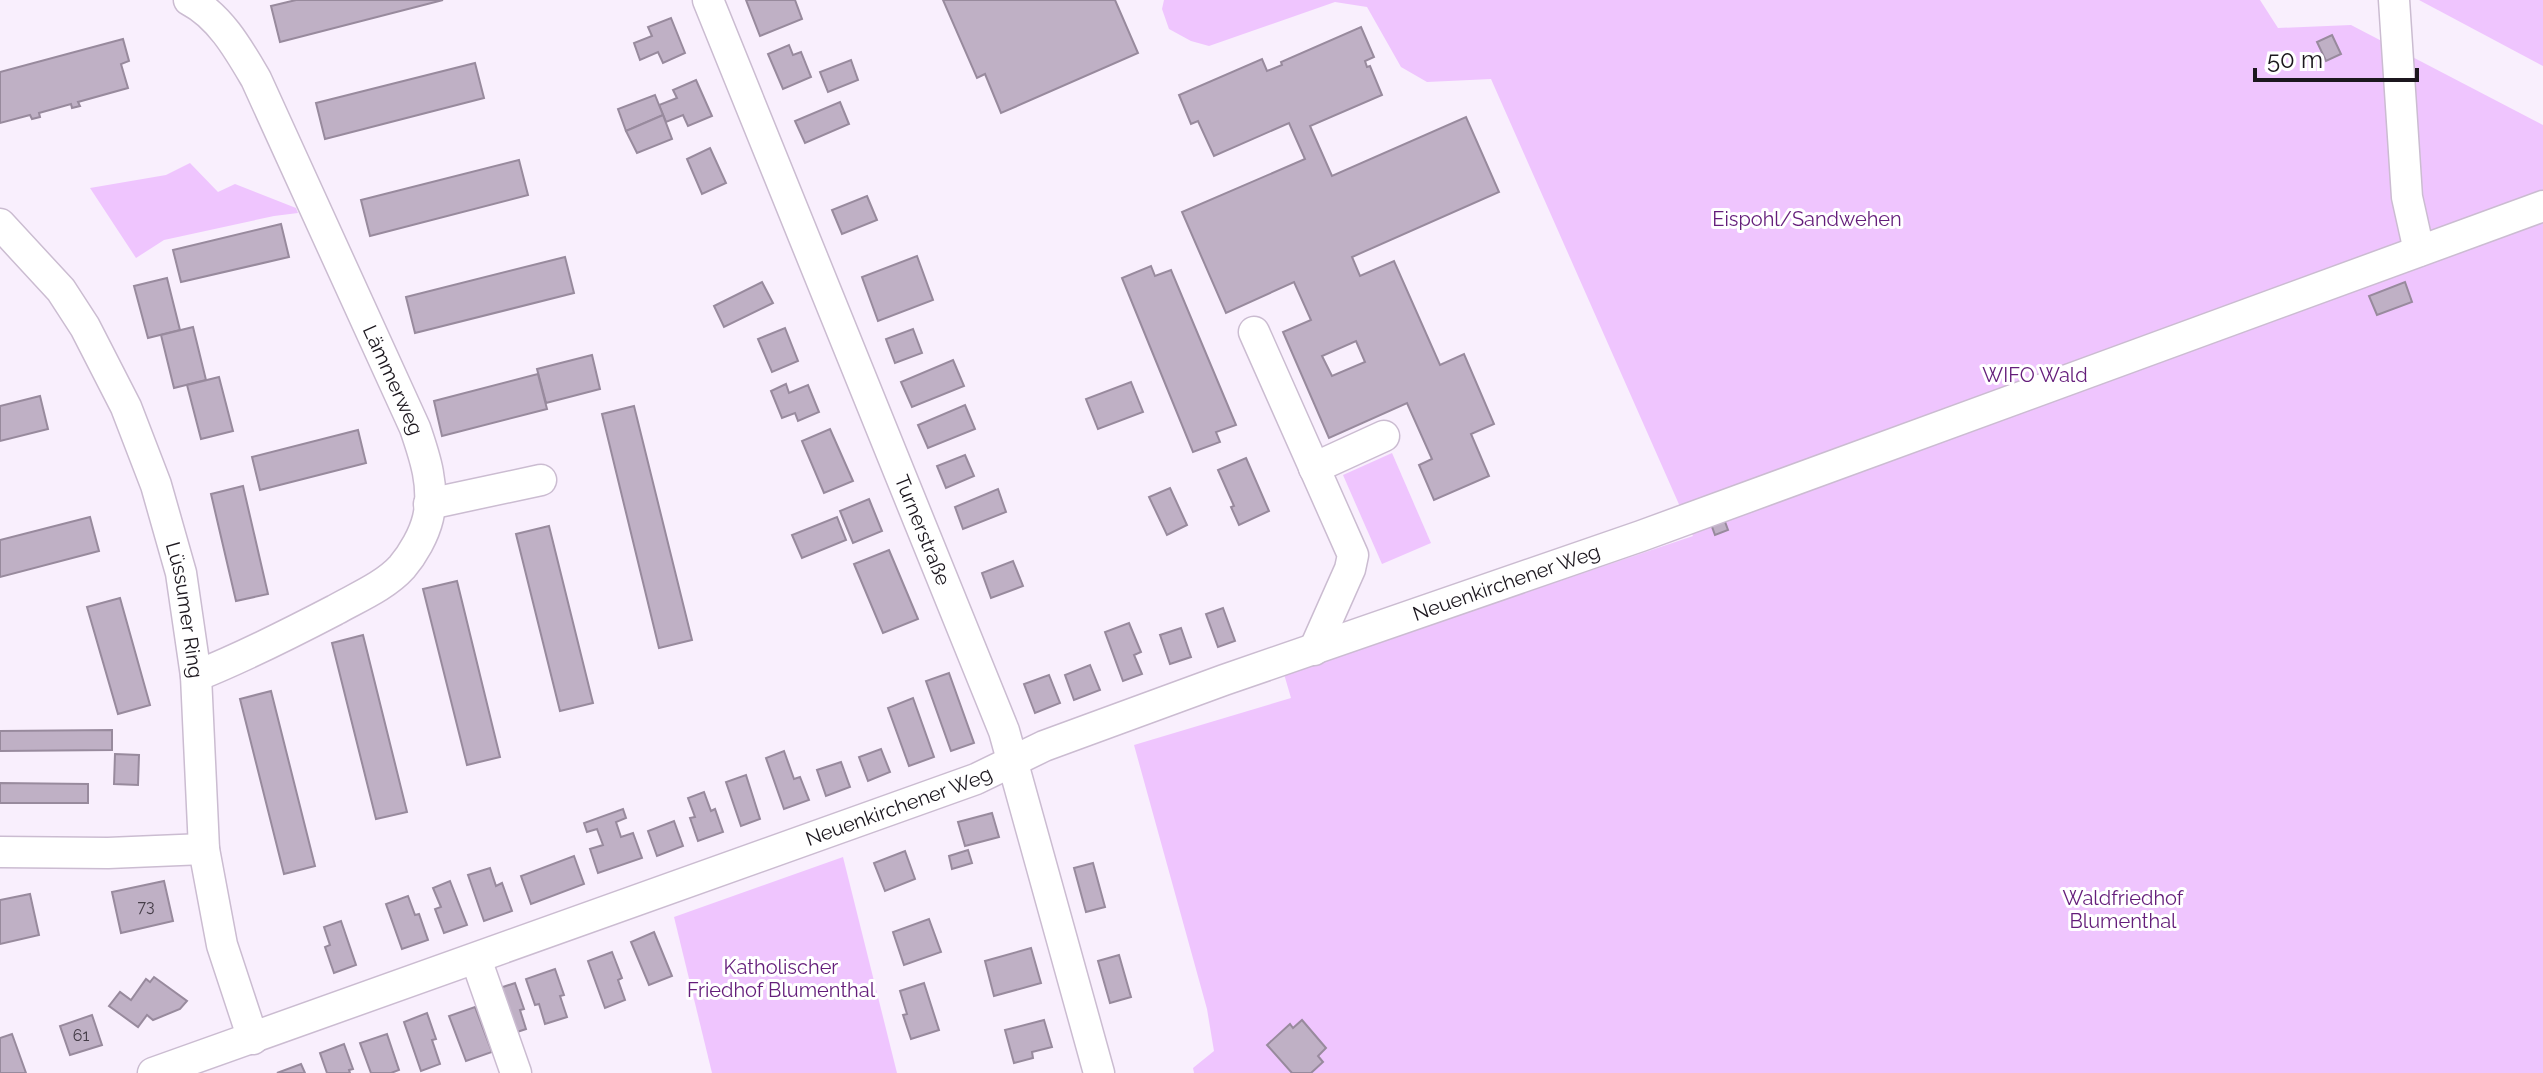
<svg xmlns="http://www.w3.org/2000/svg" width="2543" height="1073" font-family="Raleway,sans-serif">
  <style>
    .green { fill: #efc5fe }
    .building { fill: #bfb0c5; stroke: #988a9d; stroke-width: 2; fill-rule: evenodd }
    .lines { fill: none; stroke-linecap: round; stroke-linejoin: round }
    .minor-casing { stroke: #cbbcd1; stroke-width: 33 }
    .minor { stroke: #fff; stroke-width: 30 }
    .labels { text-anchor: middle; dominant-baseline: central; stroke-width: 6; stroke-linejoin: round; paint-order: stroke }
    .number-label { font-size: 16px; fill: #453d48 }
    .park-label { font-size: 20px; fill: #641d7a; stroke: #fff }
    .street-label { font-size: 20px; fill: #1c171e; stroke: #fff }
  </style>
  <rect width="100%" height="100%" fill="#f9effd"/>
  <g class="green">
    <polygon points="1164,0 2260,0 2278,28 2351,25 2543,125 2543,1073 1194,1073 1193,1068 1214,1051 1207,1009 1134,745 1291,698 1284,674 1693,536 1491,79 1427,82 1401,67 1367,7 1335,2 1209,46 1191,41 1169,29 1162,9"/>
    <polygon points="2419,0 2543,0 2543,66"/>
    <polygon points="190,163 218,192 235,184 296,208 298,213 274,216 164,240 136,258 90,188 166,175"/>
    <polygon points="1392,453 1431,543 1382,564 1343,475"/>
    <polygon points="843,857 897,1073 712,1073 674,917"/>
  </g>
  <g class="building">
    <polygon points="296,0 443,0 280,42 271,6"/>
    <polygon points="746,0 795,0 802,19 760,36"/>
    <polygon points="943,0 1115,0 1138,53 1001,113 985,74 977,78"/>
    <polygon points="671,18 685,53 663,63 658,52 640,60 634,43 652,36 648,27"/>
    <path d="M1361,27L1374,57L1365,61L1367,67L1370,66L1382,95L1310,126L1332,176L1466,117L1499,192L1352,257L1360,276L1394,261L1440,365L1464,354L1494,424L1471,434L1489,476L1434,500L1419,465L1432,459L1407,403L1329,438L1283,332L1311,320L1294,282L1226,313L1182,212L1305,159L1289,123L1214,156L1198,121L1191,124L1179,95L1262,59L1267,71L1282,65L1281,62ZM1356,341L1365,362L1332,376L1322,356Z"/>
    <polygon points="2332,35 2341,54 2326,61 2317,42"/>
    <polygon points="123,39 129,61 121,64 128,88 78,102 80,106 72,108 71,104 39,113 40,117 32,119 30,115 0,123 0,72"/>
    <polygon points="789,45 793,55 801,52 811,77 783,89 768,54"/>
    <polygon points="851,60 858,80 828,92 820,72"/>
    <polygon points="475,63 484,98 325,139 316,103"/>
    <polygon points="696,80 712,116 688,126 683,115 666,122 659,105 677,98 673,90"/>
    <polygon points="655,95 663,115 626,131 618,109"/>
    <polygon points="840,102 849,124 805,143 795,121"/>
    <polygon points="663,115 672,139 637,153 626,131"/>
    <polygon points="710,148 726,183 702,194 687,159"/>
    <polygon points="519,160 528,195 370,236 361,200"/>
    <polygon points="867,196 877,220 842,234 832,210"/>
    <polygon points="281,224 289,257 181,282 173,250"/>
    <polygon points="917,256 933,300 878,321 862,277"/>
    <polygon points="565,257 574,293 415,333 406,297"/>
    <polygon points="1151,266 1155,276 1171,270 1236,425 1216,432 1220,442 1193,452 1122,278"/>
    <polygon points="167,278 180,330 148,338 134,286"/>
    <polygon points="762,282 773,303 724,327 714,306"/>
    <polygon points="2405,282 2412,302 2377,315 2369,296"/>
    <polygon points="193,327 206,380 174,388 161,335"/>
    <polygon points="785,328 798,361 772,372 758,339"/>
    <polygon points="913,329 922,353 895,363 886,339"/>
    <polygon points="592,355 600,389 546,403 537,369"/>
    <polygon points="953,360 964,386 912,407 901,382"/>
    <polygon points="538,374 547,409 442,436 434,401"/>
    <polygon points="219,377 233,431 201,439 187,385"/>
    <polygon points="1131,382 1143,412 1098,429 1086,399"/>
    <polygon points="786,384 789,393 808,385 819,412 798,421 795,413 782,418 771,391"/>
    <polygon points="40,396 48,429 0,441 0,406"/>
    <polygon points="965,405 975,429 928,448 918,425"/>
    <polygon points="634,406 692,640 659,648 602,414"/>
    <polygon points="830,429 853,481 824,493 802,441"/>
    <polygon points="358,430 366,463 260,490 252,457"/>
    <polygon points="965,455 974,476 946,488 937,466"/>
    <polygon points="1246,458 1269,511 1239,525 1231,507 1234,506 1218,470"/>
    <polygon points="243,486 268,594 236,601 211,494"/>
    <polygon points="1170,488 1187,525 1167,535 1149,497"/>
    <polygon points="998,489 1006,512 963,529 955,507"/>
    <polygon points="869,499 882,531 853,543 840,511"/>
    <polygon points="90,517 99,551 0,577 0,540"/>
    <polygon points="837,517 846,540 802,558 792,535"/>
    <polygon points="1724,519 1728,530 1715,535 1711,524"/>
    <polygon points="549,526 593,703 560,711 516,534"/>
    <polygon points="889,550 918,619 883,633 854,564"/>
    <polygon points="1013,561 1023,586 991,598 982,573"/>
    <polygon points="457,581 500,757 467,765 423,589"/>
    <polygon points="120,598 150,705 118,714 87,607"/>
    <polygon points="1223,608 1235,641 1218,647 1206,614"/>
    <polygon points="1129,623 1141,652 1134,655 1142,674 1123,681 1105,632"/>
    <polygon points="1181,628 1191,657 1170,664 1160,635"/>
    <polygon points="363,635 407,812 376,819 332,643"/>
    <polygon points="1090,665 1100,690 1074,700 1065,675"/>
    <polygon points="949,673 974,743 951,751 926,681"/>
    <polygon points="1049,675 1060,703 1035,713 1024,684"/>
    <polygon points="271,691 315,866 284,874 240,699"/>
    <polygon points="913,698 934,757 909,766 888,708"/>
    <polygon points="112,730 112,750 0,751 0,731"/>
    <polygon points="881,749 890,772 868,781 859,757"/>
    <polygon points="784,751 794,779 800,777 809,800 784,809 766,758"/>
    <polygon points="115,754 139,755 138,785 114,784"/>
    <polygon points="841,762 850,787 826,796 817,770"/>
    <polygon points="746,775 760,819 741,826 726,782"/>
    <polygon points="0,783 88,784 88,803 0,803"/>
    <polygon points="704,792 711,811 715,809 723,832 698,841 690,818 695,817 688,798"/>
    <polygon points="623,809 626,818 616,822 621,837 633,833 642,858 598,873 590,849 603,845 597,829 587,832 584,823"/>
    <polygon points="992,813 999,837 965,846 958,822"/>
    <polygon points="674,821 683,846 657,856 648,831"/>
    <polygon points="968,850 972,863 952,869 949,856"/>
    <polygon points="905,851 915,879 885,891 874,863"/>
    <polygon points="574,856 584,884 531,904 521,876"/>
    <polygon points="1093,863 1105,907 1086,912 1074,868"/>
    <polygon points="490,868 496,886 502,883 512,911 484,921 468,875"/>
    <polygon points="164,881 173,921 121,933 112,892"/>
    <polygon points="450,881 467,925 444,933 435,909 441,907 433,888"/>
    <polygon points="30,894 39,935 0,944 0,900"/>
    <polygon points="408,896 415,915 419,914 428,940 402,949 386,904"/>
    <polygon points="929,919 941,952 904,965 893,932"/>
    <polygon points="341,921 356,965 334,973 325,947 330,945 324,927"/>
    <polygon points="654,932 672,976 649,985 631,942"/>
    <polygon points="1031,948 1041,983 994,996 985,961"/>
    <polygon points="612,952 622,978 618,980 625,1000 605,1008 588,961"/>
    <polygon points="1119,955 1131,997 1110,1003 1098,961"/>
    <polygon points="555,969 564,995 560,996 567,1017 545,1024 539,1004 535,1005 526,979"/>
    <polygon points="154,977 187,1001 180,1009 153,1020 147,1015 138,1027 109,1006 120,992 131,1000 146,979 150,982"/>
    <polygon points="515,983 524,1009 520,1010 526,1029 505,1036 491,991"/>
    <polygon points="924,983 939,1030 911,1039 903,1015 907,1014 900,991"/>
    <polygon points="475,1007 492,1052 466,1061 449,1016"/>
    <polygon points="427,1013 436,1039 432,1040 440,1064 421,1071 404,1022"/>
    <polygon points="92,1015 102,1045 70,1055 60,1026"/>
    <polygon points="1044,1020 1052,1047 1032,1052 1033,1058 1014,1063 1005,1030"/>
    <polygon points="1302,1020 1326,1048 1318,1056 1323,1062 1311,1073 1292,1073 1267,1045 1290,1024 1293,1028"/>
    <polygon points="12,1034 26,1073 0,1073 0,1038"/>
    <polygon points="387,1034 399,1070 391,1073 371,1073 360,1043"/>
    <polygon points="344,1044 353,1069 349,1070 350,1073 327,1073 320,1053"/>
    <polygon points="301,1064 305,1073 277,1073"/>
  </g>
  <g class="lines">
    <defs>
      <g id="minor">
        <path id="s1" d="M189,0C220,16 239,50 256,79L415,428C425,457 435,487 428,518C424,535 413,554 402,567C385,586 356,598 335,610C289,634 244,657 196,676"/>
        <path id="s2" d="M708,0L1004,731L1099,1073"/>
        <polyline points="2394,0 2407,197 2419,251"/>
        <path id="s3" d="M0,224L61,290L85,327L126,407L156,485L181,573L196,676L204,849L222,945L253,1039"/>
        <polyline points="1254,332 1353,555 1350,569 1314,650"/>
        <polyline points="1314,468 1384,436"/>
        <polyline points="429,504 541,480"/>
        <polyline points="0,852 108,853 204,849"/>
        <polyline points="476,959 516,1073"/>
        <path id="s4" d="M153,1073L976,779L1044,746L1224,680L1641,536L2543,206"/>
      </g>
    </defs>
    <use href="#minor" class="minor-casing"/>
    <use href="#minor" class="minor"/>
  </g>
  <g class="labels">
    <g class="number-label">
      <text x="146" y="906">73</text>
      <text x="81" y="1035">61</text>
    </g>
    <g class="park-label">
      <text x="1807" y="219">Eispohl/Sandwehen</text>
      <text x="2035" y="375">WIFO Wald</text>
      <text x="2123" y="898">Waldfriedhof<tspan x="2123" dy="23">Blumenthal</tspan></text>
      <text x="781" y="967">Katholischer<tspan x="781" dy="23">Friedhof Blumenthal</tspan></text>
    </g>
    <g class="street-label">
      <text stroke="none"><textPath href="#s1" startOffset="436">Lämmerweg</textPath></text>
      <text stroke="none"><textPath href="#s2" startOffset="572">Turnerstraße</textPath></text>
      <text stroke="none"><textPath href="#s4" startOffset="1440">Neuenkirchener Weg</textPath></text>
      <text stroke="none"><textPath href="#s3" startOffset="436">Lüssumer Ring</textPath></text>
      <text stroke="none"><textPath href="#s4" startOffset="792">Neuenkirchener Weg</textPath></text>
    </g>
  </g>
  <path d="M2255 68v12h162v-12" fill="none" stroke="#1c171e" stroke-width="4"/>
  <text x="2267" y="68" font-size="24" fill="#1c171e" stroke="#ffffff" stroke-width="6" paint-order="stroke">50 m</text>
</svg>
